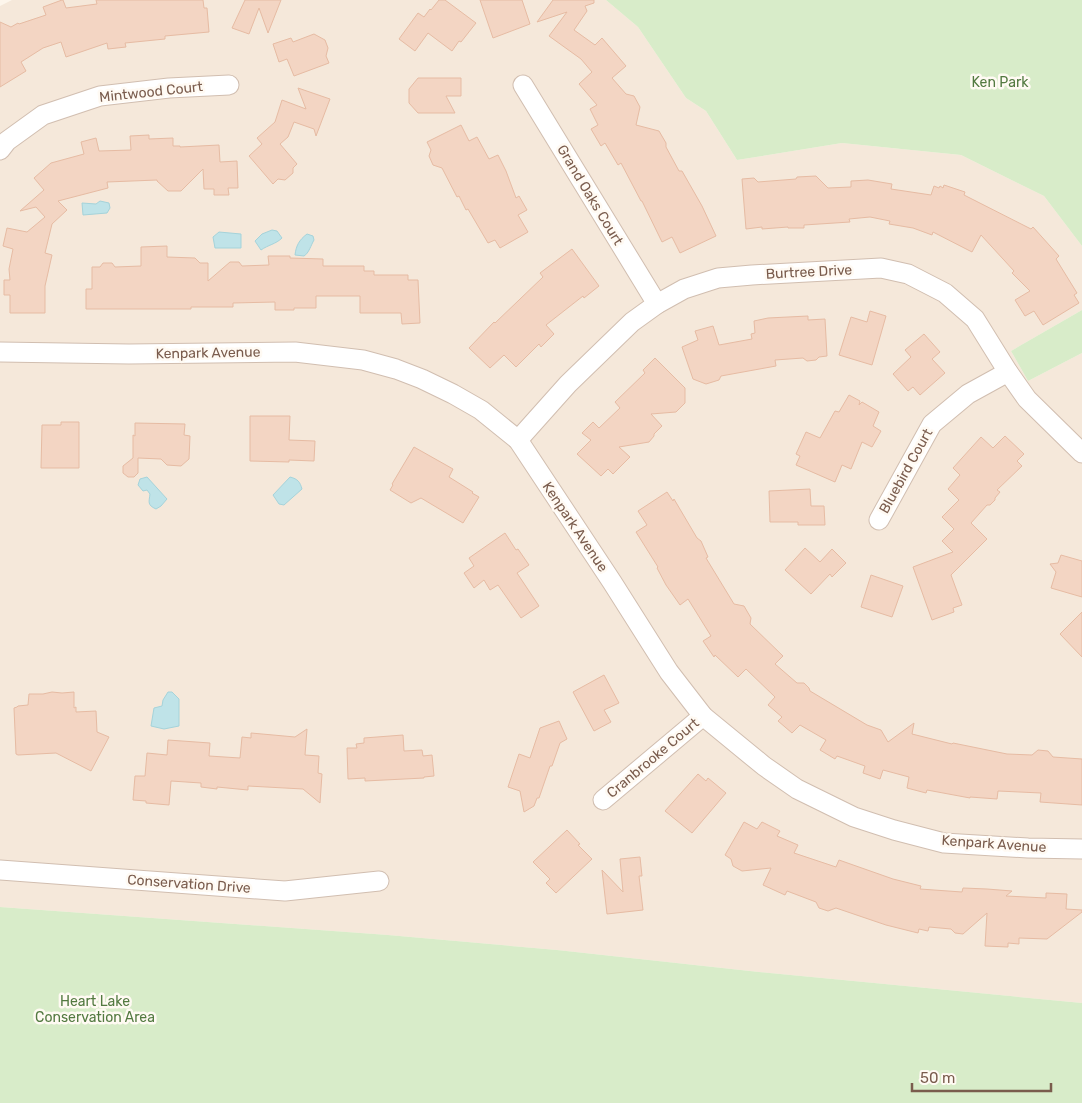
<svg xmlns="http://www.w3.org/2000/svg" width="1082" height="1103" font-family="Rubik,sans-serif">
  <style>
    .residential { fill: #f5e8da }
    .green { fill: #d8ecc9 }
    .water { fill: #bfe3e8; stroke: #a5d3da }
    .building { fill: #f3d5c3; stroke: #e6bba3 }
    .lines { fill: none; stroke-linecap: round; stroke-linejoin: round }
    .minor-casing { stroke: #d1beb0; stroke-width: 21 }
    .minor { stroke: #fff; stroke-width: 19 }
    .labels { text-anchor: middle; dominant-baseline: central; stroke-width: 5; stroke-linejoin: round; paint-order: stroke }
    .park-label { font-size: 14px; fill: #537a41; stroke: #fffaf3 }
    .street-label { font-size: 14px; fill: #7a5c4d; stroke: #fffaf3 }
  </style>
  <rect width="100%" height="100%" fill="#fdf6ec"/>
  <polygon class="residential" points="12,0 606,0 638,27 686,98 706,111 737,160 842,143 961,155 1044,196 1082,246 1082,310 1011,351 1028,381 1082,353 1082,1003 759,972 557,950 388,935 0,907 0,6"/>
  <g class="green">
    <polygon points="606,0 1082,0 1082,246 1044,196 961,155 842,143 737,160 706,111 686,98 638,27"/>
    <polygon points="1082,310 1082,353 1028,381 1011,351"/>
    <polygon points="0,907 388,935 557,950 759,972 1082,1003 1082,1103 0,1103"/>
  </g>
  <g class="water">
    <polygon points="100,201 109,203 110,208 107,213 83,215 82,203 96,204"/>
    <path d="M272,230L277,231L282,238C276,244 268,245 261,250L255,241L262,234Z"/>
    <polygon points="219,232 241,234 241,248 215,248 213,237"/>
    <path d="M307,234L313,236L314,240C311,245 309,253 304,256L295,255C296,246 299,240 307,234Z"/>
    <path d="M147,477L167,499L161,506L156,509C147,505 149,502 150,494L147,490L143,491L138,485L140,479Z"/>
    <path d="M290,477C298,479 300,482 302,489L284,505L279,504L273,495Z"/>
    <polygon points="168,692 172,692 179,699 179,726 164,729 151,726 154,708 162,706 163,700"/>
  </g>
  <g class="building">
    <polygon points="62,0 63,0 66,8 97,4 96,0 203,0 204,8 207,8 209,32 165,36 165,39 125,43 126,47 108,49 107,43 66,57 61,42 43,48 21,62 26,71 0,87 0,22 11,27 18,23 19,24 46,15 43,7"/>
    <polygon points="245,0 281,0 268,33 259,8 249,34 232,28"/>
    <polygon points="439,0 445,0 476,23 461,42 459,41 452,51 428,33 415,51 399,39 418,13 424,17 430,9 431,10"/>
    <polygon points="480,0 522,0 530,24 493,38"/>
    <polygon points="553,0 594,0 594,3 585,6 587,11 574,30 595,45 602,38 626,66 612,78 626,94 634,96 640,107 636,125 659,131 666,143 666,147 679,171 682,171 702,206 716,236 680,253 672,237 662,242 642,201 641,201 621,163 618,165 605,143 601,146 591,129 598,125 590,109 597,105 579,84 592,72 581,59 549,36 567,12 537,22"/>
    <polygon points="314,34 325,40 328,48 326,56 329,63 294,76 287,59 279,62 273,44 291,38 293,42"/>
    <polygon points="418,78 461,78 461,96 446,96 455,113 418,113 409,103 409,89"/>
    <polygon points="298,88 330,99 316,136 314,129 294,122 288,137 280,144 297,164 293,168 293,173 285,180 278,179 273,184 249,156 262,144 257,138 275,122 282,100 306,109"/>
    <polygon points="461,125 469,141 477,137 489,159 498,155 506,171 516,198 519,196 527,210 518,215 528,232 500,248 495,240 488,243 468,209 466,210 459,196 457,197 442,168 433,165 429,156 431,150 427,142"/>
    <polygon points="149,135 149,139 173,138 173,146 180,146 180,147 219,145 220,162 237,161 238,188 228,188 229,195 214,195 214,189 204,189 203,169 181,191 168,191 157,181 157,180 107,182 108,188 58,201 67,210 52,224 45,253 52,255 45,286 45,313 10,313 10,295 4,295 4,280 10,280 9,269 13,249 3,246 7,228 27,232 45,217 36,207 20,211 44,190 34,178 51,163 84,154 81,142 96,138 99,151 131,150 130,136"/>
    <polygon points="816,176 828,188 851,187 851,181 868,180 892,184 891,189 931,195 934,186 939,188 940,186 943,188 944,185 965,192 964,195 1031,229 1033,227 1059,256 1056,259 1077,293 1074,295 1079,303 1043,325 1034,311 1025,316 1015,300 1030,291 1012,273 1014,271 981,235 972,252 933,232 932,235 913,228 889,224 890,221 870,217 849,219 850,222 804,225 804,228 788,228 788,227 762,229 762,227 746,229 742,179 754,178 758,182 796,179 797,177"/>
    <polygon points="167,246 167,257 195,258 200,263 208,263 208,281 230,262 239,262 242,266 269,265 268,256 290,256 290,258 323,259 323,266 364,266 364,271 374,271 374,275 408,275 408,280 418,280 420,323 402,324 401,313 360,313 360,296 316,296 316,308 294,308 294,310 275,310 275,302 233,303 233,307 191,307 191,309 86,309 86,289 92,289 92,267 100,267 103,263 112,263 115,267 141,266 141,247"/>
    <polygon points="572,249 599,286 584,298 583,296 546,325 554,334 541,347 539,344 516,367 504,355 490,368 469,348 494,322 495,323 543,277 540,273"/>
    <polygon points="870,311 886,316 872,365 839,355 851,317 867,322"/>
    <polygon points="808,316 808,320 825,319 827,356 819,357 816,360 807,361 803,358 775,360 776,366 721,376 719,380 706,384 693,379 682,347 698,340 695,331 713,326 719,345 752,339 751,334 755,333 754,321 768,318"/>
    <polygon points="924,334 940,352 932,359 945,373 920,395 913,387 908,391 893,374 911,357 905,350"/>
    <polygon points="655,358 685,388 685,403 676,412 651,414 662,426 654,434 654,436 649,442 619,447 630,457 613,474 608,469 601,476 577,454 591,440 582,433 593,422 599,428 620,408 615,402 645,373 643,370"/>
    <polygon points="849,395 860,401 859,405 862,402 879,412 873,426 881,431 872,447 862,442 851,469 842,465 835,482 796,465 800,456 796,454 806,432 820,438 835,411 839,412"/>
    <polygon points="250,416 290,416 289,440 315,441 314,461 289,460 289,462 250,461"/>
    <polygon points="61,422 79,422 79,468 41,468 42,425 61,425"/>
    <polygon points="135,423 185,424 184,435 190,436 189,459 181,466 167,465 161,459 138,458 138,473 134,477 128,477 123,473 123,466 133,458 133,435 135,436"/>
    <polygon points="1005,436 1024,454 1017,461 1022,466 997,490 1000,492 995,498 995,500 990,505 987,505 971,523 987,539 951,575 962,605 953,608 954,612 932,620 913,567 953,552 942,541 954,529 942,517 959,500 948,489 960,475 953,468 981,437 993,448"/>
    <polygon points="414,447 453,469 449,477 473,492 472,493 479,497 463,523 421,498 411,503 390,490 393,485 392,484"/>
    <polygon points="810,489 811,506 824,506 825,525 798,525 798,522 770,522 769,491"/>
    <polygon points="667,492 673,501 674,499 697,538 701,541 708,557 706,558 734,604 744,606 751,618 750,624 783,656 775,664 797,683 804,683 809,688 810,691 867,725 881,730 888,742 914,723 912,734 952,744 953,743 1007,754 1032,755 1038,750 1048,751 1053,757 1082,759 1082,805 1040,802 1041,793 998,791 997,799 970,797 970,798 927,790 926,793 907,788 909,777 883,770 880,779 863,773 865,766 837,756 835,759 820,750 826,740 800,725 792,733 778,721 782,717 768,705 775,697 746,669 738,677 715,655 714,657 703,641 711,636 688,599 680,605 666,585 657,568 658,567 636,532 647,525 638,511"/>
    <polygon points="505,533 516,550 518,549 529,565 517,573 539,606 521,618 498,585 490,590 484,580 474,588 464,573 474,566 469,558"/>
    <polygon points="805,548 820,562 832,549 846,563 832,577 830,574 811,594 785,570"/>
    <polygon points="1061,555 1082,561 1082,597 1051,588 1056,572 1050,564 1058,563"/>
    <polygon points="871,575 903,586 892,617 861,607"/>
    <polygon points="1082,612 1082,657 1060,634"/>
    <polygon points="604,675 619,703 604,710 611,722 594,731 573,692"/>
    <polygon points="52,692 62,693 74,692 74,708 76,707 76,712 96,711 97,732 109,737 91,771 56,753 18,755 16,754 14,708 17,707 18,706 28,705 29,694 43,694"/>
    <polygon points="559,721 567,739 560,743 552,766 550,766 539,798 537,798 534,806 524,812 520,791 508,787 519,754 530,758 540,728"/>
    <polygon points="307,729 305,755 319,756 318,773 322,774 320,803 303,789 248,786 248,790 217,787 217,789 201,787 201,783 171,781 169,805 146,803 146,801 133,800 135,776 145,776 147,753 167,755 168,740 210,743 209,756 240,758 242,737 251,738 251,733 295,737"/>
    <polygon points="403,735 404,751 422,750 423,756 432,755 434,776 424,777 424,778 365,781 365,778 348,779 347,748 357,748 356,744 364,743 364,738"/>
    <polygon points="698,774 706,781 708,778 726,793 692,833 665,811"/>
    <polygon points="744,822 757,829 762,822 780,831 777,836 798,845 794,853 836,867 839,860 893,879 921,886 920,889 962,892 963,888 987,889 1012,891 1006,896 1046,898 1046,893 1067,894 1066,909 1082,910 1082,912 1047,939 1019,938 1019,944 1008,943 1008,947 985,946 987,913 963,934 955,933 951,929 929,927 928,931 919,929 918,933 886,925 836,908 828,911 819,908 816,902 787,891 785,895 763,885 771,868 742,871 733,866 731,859 725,855"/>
    <polygon points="567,830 580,844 578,845 592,859 556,893 546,883 550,879 533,862"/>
    <polygon points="640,857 642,876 639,876 643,910 607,914 602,870 623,892 620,859"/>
  </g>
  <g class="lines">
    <defs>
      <g id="minor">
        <polyline points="523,85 657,304"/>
        <polyline points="0,150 7,141 43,115 100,96 169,88 229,85"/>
        <polyline points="0,352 129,354 295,352 363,360 396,369 422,379 453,394 481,410 518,440 612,582 669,672 703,716 764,766 797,789 854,817 894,830 944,843 1028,848 1082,849"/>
        <polyline points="518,440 568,384 632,322 657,304 684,289 718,278 752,275 881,268 908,274 945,293 975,319 1008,372 1027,399 1082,453"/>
        <polyline points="879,520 932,424 968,394 1008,372"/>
        <polyline points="603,800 703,716"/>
        <polyline points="0,870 285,891 379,881"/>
      </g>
    </defs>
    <use href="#minor" class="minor-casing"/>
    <use href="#minor" class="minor"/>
  </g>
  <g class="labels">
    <g class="park-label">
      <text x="1000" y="82">Ken Park</text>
      <text x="95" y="1001">Heart Lake<tspan x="95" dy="16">Conservation Area</tspan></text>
    </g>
    <g class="street-label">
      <text transform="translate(151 92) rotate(-6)">Mintwood Court</text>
      <text transform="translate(590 195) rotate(59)">Grand Oaks Court</text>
      <text transform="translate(809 272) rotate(-3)">Burtree Drive</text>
      <text transform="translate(208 353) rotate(-1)">Kenpark Avenue</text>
      <text transform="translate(906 471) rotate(-61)">Bluebird Court</text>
      <text transform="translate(575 527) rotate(56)">Kenpark Avenue</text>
      <text transform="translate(653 758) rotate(-40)">Cranbrooke Court</text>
      <text transform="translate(994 844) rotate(4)">Kenpark Avenue</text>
      <text transform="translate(189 884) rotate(4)">Conservation Drive</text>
    </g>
  </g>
  <path d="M912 1083v8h139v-8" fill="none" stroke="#7a5c4d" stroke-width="2.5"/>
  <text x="920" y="1083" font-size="15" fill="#7a5c4d" stroke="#fffaf3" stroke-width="4" paint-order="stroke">50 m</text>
</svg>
